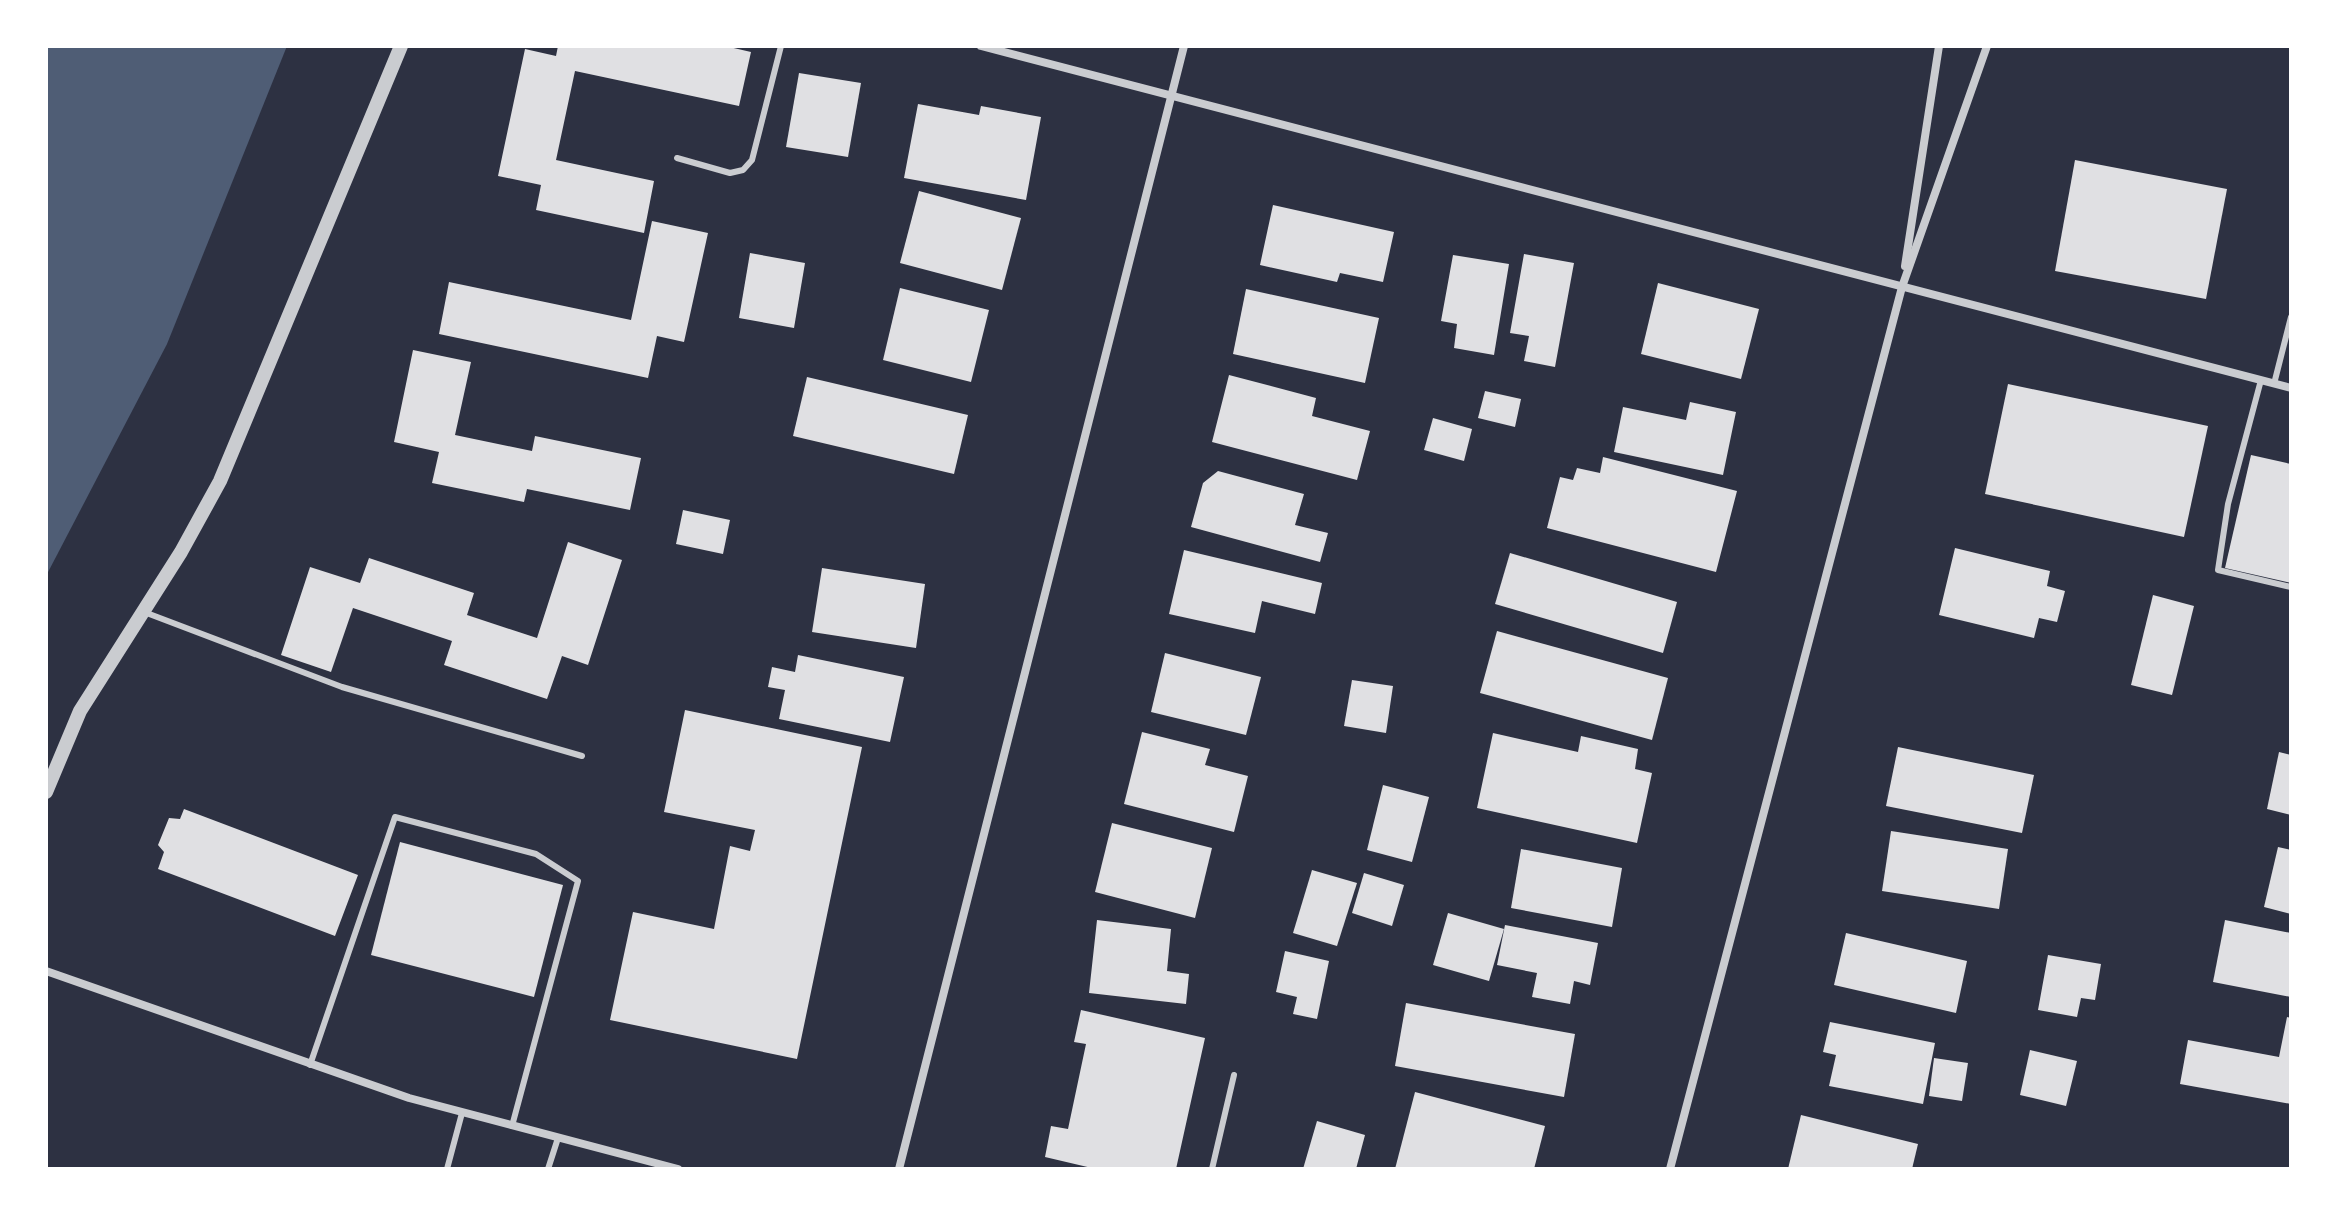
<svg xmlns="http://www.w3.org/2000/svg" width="2337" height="1215" font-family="'PT Sans Narrow',sans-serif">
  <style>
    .water { fill: #4f5d75 }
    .building { fill: #e0e0e3 }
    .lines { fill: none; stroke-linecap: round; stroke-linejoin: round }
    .service { stroke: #caccd0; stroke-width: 6 }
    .minor { stroke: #caccd0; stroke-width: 8 }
    .tertiary { stroke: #caccd0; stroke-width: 14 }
  </style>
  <rect width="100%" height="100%" fill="#2d3142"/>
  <polygon class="water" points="46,46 287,46 167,344 46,576"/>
  <g class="building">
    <polygon points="558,46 725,46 751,52 739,106 575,71 556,160 654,181 644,233 536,210 541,185 498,176 525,49 556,56"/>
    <polygon points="799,73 861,83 848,157 786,147"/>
    <polygon points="918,104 979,115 981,106 1041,117 1026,200 904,178"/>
    <polygon points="2075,160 2227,189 2206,299 2055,271"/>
    <polygon points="919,191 1021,218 1002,290 900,263"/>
    <polygon points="1273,205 1394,232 1383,282 1340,273 1337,282 1260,265"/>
    <polygon points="652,221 708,233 684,342 657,336 648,378 439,334 449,282 631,320"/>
    <polygon points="750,253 805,263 794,328 739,318"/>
    <polygon points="1524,254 1574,263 1555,367 1524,361 1529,336 1510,333"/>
    <polygon points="1453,255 1509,264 1494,355 1454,348 1457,324 1441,321"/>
    <polygon points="1658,283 1759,309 1741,379 1641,354"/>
    <polygon points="900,288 989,310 971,382 883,360"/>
    <polygon points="1246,289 1379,318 1365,383 1233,354"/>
    <polygon points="413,350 471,362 455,435 532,451 535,436 641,458 630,510 527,489 524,502 432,483 439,452 394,442"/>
    <polygon points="1229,375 1316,398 1312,416 1370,431 1357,480 1212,442"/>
    <polygon points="807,377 968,415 954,474 793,436"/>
    <polygon points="2008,384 2208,426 2184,537 1985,494"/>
    <polygon points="1485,391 1521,399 1515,427 1478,418"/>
    <polygon points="1690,402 1736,412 1723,475 1614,452 1623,407 1686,420"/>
    <polygon points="1433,418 1472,429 1464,461 1424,450"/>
    <polygon points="2251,455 2291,464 2291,583 2225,568"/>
    <polygon points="1603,457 1737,491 1716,572 1547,528 1560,477 1573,480 1577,468 1600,473"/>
    <polygon points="1218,471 1304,494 1295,525 1328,533 1320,562 1191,527 1203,483"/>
    <polygon points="683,510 730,520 723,554 676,544"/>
    <polygon points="568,542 622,560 588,665 562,656 547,699 444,665 452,641 353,608 331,672 281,655 310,567 360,583 369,558 474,593 467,615 537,638"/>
    <polygon points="1955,548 2050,571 2047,586 2065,591 2057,622 2039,618 2034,638 1939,615"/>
    <polygon points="1184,550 1322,583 1315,614 1262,601 1255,633 1169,614"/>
    <polygon points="1510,553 1677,602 1663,653 1495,604"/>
    <polygon points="822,568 925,584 916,648 812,632"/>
    <polygon points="2153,595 2194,606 2172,695 2131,685"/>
    <polygon points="1497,631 1668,678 1652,740 1480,693"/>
    <polygon points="1165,653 1261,677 1246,735 1151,712"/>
    <polygon points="798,655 904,677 890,742 779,719 785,690 768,687 772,667 795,672"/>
    <polygon points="1352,680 1393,686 1386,733 1344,726"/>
    <polygon points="685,710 862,747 797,1059 610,1020 633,912 714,929 730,846 750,851 755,830 664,812"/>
    <polygon points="1142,732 1210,749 1205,765 1248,776 1234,832 1124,804"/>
    <polygon points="1493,733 1578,752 1581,736 1638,749 1635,769 1652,773 1637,843 1477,808"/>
    <polygon points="1898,747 2034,775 2022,833 1886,806"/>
    <polygon points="2279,752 2291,755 2291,815 2267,809"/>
    <polygon points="1383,785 1429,797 1412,862 1367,850"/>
    <polygon points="184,809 358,875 335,936 158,869 164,852 158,845 169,818 180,819"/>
    <polygon points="1112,823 1212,848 1195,918 1095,892"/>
    <polygon points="1891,831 2008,849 1999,909 1882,891"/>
    <polygon points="400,842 563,885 534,997 371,955"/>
    <polygon points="2278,847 2291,850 2291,914 2264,907"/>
    <polygon points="1521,849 1622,868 1612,927 1511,908"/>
    <polygon points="1312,870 1357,883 1337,946 1293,933"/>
    <polygon points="1364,873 1404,885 1392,926 1352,913"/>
    <polygon points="1448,913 1504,929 1489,981 1433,965"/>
    <polygon points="1097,920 1171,929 1167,971 1189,974 1186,1004 1089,993"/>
    <polygon points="2225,920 2291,933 2291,997 2213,982"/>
    <polygon points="1505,925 1598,943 1590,985 1574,981 1570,1004 1532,997 1537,973 1497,965"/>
    <polygon points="1846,933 1967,961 1956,1013 1834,985"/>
    <polygon points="1285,951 1329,961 1317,1019 1293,1014 1297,997 1276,992"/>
    <polygon points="2048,955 2101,964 2095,1000 2081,998 2077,1017 2038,1010"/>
    <polygon points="1406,1003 1575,1034 1564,1097 1395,1066"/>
    <polygon points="1081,1010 1205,1038 1176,1169 1096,1169 1045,1157 1051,1126 1068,1129 1086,1044 1074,1042"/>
    <polygon points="2287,1017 2291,1018 2291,1104 2180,1084 2188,1040 2279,1057"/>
    <polygon points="1830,1022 1935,1043 1923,1104 1829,1086 1836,1055 1823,1052"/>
    <polygon points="2030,1050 2077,1061 2066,1106 2020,1095"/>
    <polygon points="1934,1058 1968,1063 1962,1101 1929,1096"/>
    <polygon points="1415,1092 1545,1126 1534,1169 1395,1169"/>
    <polygon points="1801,1115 1918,1144 1912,1169 1788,1169"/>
    <polygon points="1317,1121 1365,1135 1356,1169 1303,1169"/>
  </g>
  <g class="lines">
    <g class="service">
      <polyline points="677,158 730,173 743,170 752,160 781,46"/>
      <polyline points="2261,380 2228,504 2218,570 2291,587"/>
      <polyline points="2274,384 2291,317"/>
      <polyline points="144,612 342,687 582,756"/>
      <polyline points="310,1065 395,817 536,854 578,881 512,1126"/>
      <polyline points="447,1169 462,1113"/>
      <polyline points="548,1169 558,1138"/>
      <polyline points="1212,1169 1234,1075"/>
    </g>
    <g class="minor">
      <polyline points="981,46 2291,388"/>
      <polyline points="1905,266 1939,46"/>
      <polyline points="46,971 409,1098 678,1169"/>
      <polyline points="899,1169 1184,46"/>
      <polyline points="1670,1169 1902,287 1987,46"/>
    </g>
    <polyline class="tertiary" points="46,792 80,711 181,552 220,481 401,46"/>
  </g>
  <rect width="2337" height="1215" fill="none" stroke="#ffffff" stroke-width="96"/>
</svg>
